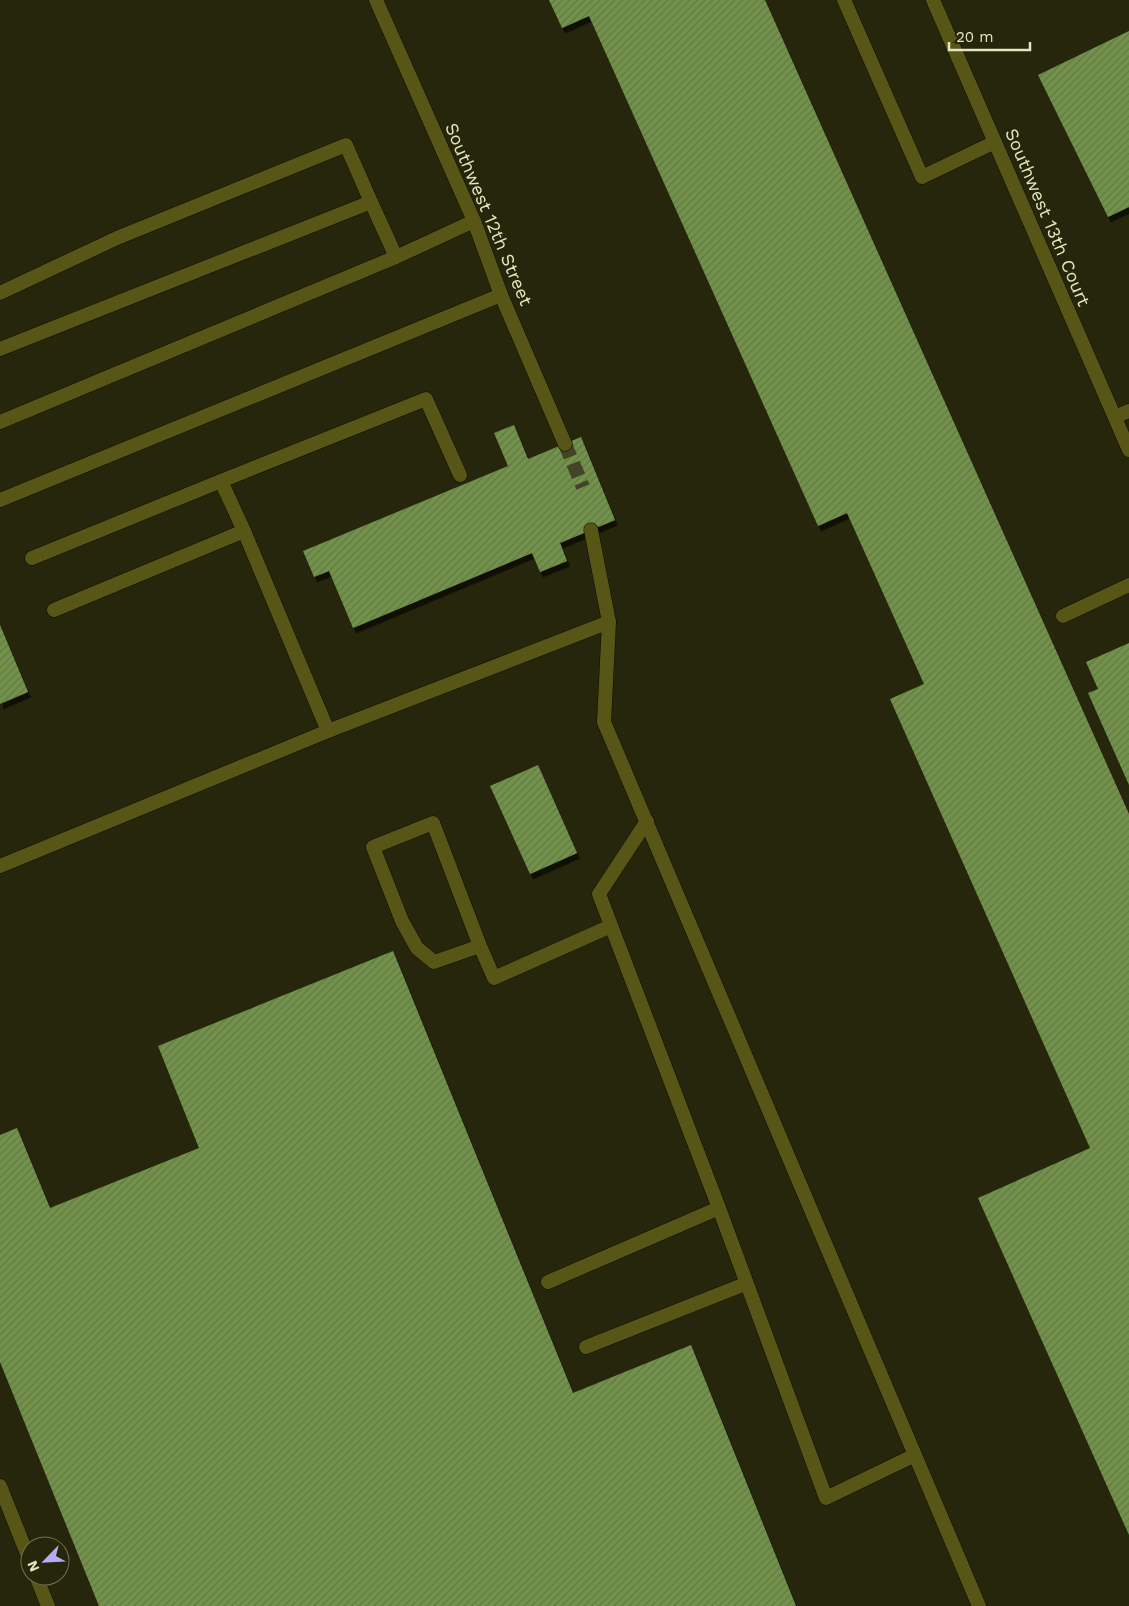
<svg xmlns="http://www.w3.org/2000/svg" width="1129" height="1606" font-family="'Work Sans',sans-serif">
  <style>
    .building { fill: url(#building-hatch); filter: url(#shadow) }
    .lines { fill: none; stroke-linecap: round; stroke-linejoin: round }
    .minor-tunnel { stroke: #424327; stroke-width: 14; stroke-dasharray: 14 7; stroke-linecap: butt }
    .service-casing { stroke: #0f0f00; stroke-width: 15 }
    .minor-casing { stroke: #0f0f00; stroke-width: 15 }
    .service { stroke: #575616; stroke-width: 14 }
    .minor { stroke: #575616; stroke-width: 14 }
    .labels { text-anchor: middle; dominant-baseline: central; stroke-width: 5; stroke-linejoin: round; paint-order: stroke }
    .street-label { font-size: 18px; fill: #e4e6be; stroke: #26260c }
  </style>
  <defs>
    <pattern id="building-hatch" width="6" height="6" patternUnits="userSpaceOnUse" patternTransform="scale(1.25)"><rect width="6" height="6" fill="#72924b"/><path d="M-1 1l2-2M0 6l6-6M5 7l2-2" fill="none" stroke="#627745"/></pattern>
    <filter id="shadow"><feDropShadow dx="3" dy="5.5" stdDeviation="0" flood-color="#0009"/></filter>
  </defs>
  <rect width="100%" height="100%" fill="#26260c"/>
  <g class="building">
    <polygon points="549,0 765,0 1129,814 1129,1535 978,1198 1090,1148 890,699 924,684 847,513 818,526 589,16 562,28"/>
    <polygon points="1129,31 1129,207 1108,217 1038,75"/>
    <polygon points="514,425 528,459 581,437 615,520 560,543 567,561 540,572 532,553 353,628 329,571 314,577 303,551 508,466 494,433"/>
    <polygon points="0,625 28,692 0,704"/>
    <polygon points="1129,643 1129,785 1088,693 1098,689 1086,662"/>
    <polygon points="538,765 577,853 530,874 490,786"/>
    <polygon points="393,951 573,1393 691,1345 796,1606 99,1606 0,1362 0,1135 17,1128 50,1208 199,1148 158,1046"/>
  </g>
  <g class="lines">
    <polyline class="minor-tunnel" points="565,444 583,487"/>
    <defs>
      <g id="service">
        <polyline points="844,0 922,177 995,142"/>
        <polyline points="0,293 117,238 346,145 371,202"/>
        <polyline points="0,349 371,202 396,257"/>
        <polyline points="1115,417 1129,411"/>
        <polyline points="0,422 396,257 474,221"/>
        <polyline points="221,481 426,399 460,475"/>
        <polyline points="0,500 501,295"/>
        <polyline points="591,530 609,622 604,722 979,1606"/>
        <polyline points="32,558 221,481 244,531"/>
        <polyline points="54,610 244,531 328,731"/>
        <polyline points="1063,616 1129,585"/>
        <polyline points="647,821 599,894 719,1208 826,1498 915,1455"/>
        <polyline points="0,866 328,731 609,622"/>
        <polyline points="480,946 434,962 417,948 402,921 373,847 433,823 480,946 494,978 611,926"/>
        <polyline points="548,1282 719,1208"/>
        <polyline points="586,1347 745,1284"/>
        <polyline points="0,1486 30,1561"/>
        <polyline points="36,1576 48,1606"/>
      </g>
      <g id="minor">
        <polyline points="376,0 474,221 501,295 565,444"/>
        <polyline points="933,0 1129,450"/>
      </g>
    </defs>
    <use href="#service" class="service-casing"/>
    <use href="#minor" class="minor-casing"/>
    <use href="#service" class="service"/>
    <use href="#minor" class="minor"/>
  </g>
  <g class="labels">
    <g class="street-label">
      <text transform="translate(489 214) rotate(67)">Southwest 12th Street</text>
      <text transform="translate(1048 217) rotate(67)">Southwest 13th Court</text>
    </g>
  </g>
  <g transform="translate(45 1561) rotate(246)"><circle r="24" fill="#26260c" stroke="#727353"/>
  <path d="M0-4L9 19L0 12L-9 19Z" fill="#b5acf8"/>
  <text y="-8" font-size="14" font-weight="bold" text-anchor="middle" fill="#e4e6be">N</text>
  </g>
  <path d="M949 42v8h81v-8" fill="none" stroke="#e4e6be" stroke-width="2.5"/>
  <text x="956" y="42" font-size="15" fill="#e4e6be" stroke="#26260c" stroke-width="4" paint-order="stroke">20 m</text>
</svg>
